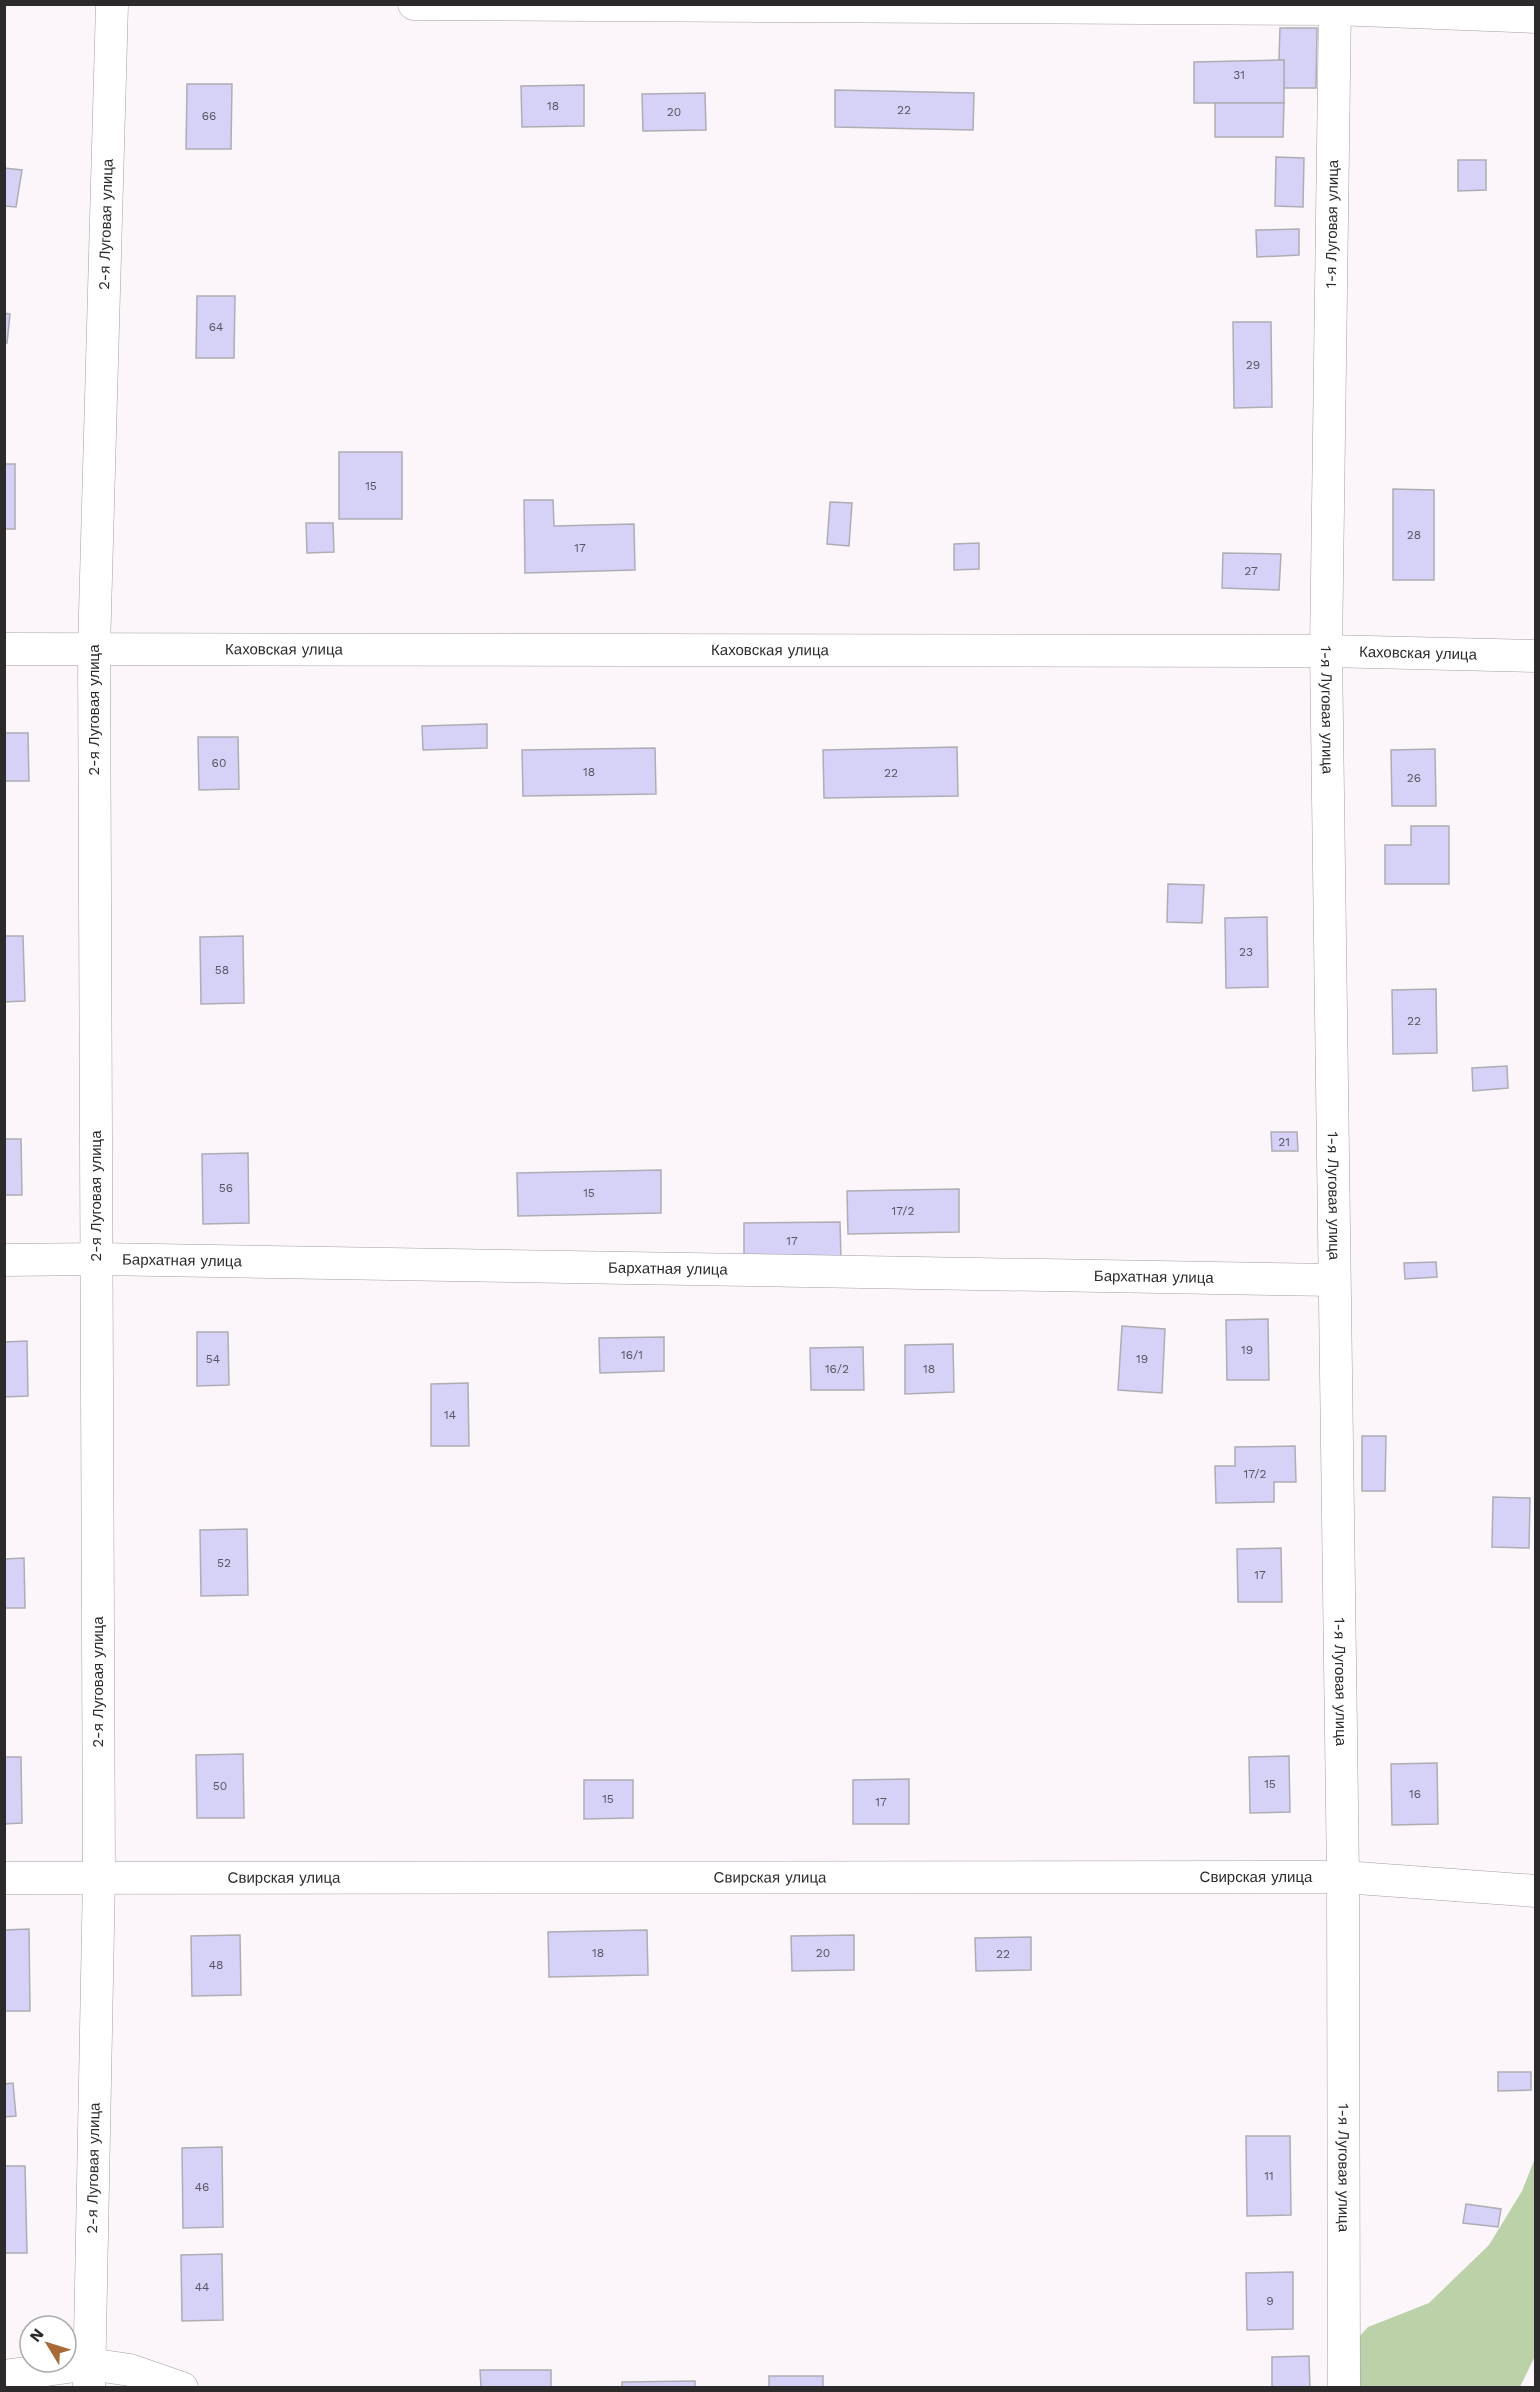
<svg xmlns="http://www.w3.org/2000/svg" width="1540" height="2392" font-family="'Work Sans',sans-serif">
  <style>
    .green { fill: #bbd1a8 }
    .building { fill: #d5d1f7; stroke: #aeadb3; stroke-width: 1.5 }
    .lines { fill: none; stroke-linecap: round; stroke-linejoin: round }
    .street-casing { stroke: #a49ea3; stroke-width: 33 }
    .street { stroke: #fff; stroke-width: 32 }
    .labels { text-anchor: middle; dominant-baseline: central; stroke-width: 5; stroke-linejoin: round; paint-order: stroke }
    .number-label { font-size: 12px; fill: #57545f }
    .street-label { font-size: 15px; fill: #2d2a2c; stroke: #fff }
  </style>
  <rect width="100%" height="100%" fill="#fcf6fb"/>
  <polygon class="green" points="1535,2158 1535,2356 1520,2387 1353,2387 1348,2349 1368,2327 1429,2303 1489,2245 1522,2191"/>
  <g class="building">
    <polygon points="1280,28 1317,28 1316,88 1284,88 1284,60 1279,60"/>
    <polygon points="1279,60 1284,60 1284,103 1194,103 1194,62"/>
    <polygon points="187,84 232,84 231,149 186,149"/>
    <polygon points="584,85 584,126 522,127 521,86"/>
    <polygon points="835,90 974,93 973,130 835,127"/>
    <polygon points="705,93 706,130 643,131 642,94"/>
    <polygon points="1215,103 1284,103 1283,137 1215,137"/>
    <polygon points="1276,157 1304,158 1303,207 1275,206"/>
    <polygon points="1458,160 1486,160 1486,190 1458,191"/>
    <polygon points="4,168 22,170 16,207 4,206"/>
    <polygon points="1299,229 1299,255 1257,257 1256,230"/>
    <polygon points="197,296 235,296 234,358 196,358"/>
    <polygon points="4,313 10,314 7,343 4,343"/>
    <polygon points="1233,322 1271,322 1272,407 1234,408"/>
    <rect x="339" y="452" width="63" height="67"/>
    <rect x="4" y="464" width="11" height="65"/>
    <polygon points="1393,489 1434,490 1434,580 1393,580"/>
    <polygon points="524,500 553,500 554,526 634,524 635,570 525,573"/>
    <polygon points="830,502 852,503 849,546 827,544"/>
    <polygon points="306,523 333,523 334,552 307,553"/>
    <polygon points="979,543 979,569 954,570 954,544"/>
    <polygon points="1223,553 1281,554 1279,590 1222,588"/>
    <polygon points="487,724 487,748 423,750 422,726"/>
    <polygon points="4,733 28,733 29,781 4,781"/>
    <polygon points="198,737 238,737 239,789 199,790"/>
    <polygon points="957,747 958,796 824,798 823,750"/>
    <polygon points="655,748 656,794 523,796 522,750"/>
    <polygon points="1435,749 1436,806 1392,806 1391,750"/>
    <polygon points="1411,826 1449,826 1449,884 1385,884 1385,845 1411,845"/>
    <polygon points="1168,884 1204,885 1202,923 1167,922"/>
    <polygon points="1267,917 1268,987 1226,988 1225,918"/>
    <polygon points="4,936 23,936 25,1001 4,1002"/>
    <polygon points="243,936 244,1003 201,1004 200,937"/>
    <polygon points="1436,989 1437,1053 1393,1054 1392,990"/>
    <polygon points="1507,1066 1508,1088 1473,1091 1472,1068"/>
    <polygon points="1271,1132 1297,1132 1298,1151 1272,1151"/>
    <polygon points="4,1139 21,1139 22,1195 4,1195"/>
    <polygon points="248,1153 249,1223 203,1224 202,1154"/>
    <polygon points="661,1170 661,1213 518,1216 517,1173"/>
    <polygon points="959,1189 959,1232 848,1234 847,1191"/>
    <polygon points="840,1222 841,1259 744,1261 744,1223"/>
    <polygon points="1436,1262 1437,1277 1405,1279 1404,1263"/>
    <polygon points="1268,1319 1269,1380 1227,1380 1226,1320"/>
    <polygon points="1122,1326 1165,1329 1162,1393 1118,1390"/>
    <polygon points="197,1332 228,1332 229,1385 197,1386"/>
    <polygon points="664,1337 664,1371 600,1373 599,1338"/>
    <polygon points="27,1341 28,1396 4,1397 4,1342"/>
    <polygon points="953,1344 954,1392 905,1394 905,1345"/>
    <polygon points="863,1347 864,1390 811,1390 810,1348"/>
    <polygon points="468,1383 469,1446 431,1446 431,1384"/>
    <polygon points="1362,1436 1386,1436 1385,1491 1362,1491"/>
    <polygon points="1295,1446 1296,1482 1274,1482 1274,1502 1216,1503 1215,1466 1235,1466 1235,1447"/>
    <polygon points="1493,1497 1530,1498 1529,1548 1492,1547"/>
    <polygon points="247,1529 248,1595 201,1596 200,1530"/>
    <polygon points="1281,1548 1282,1602 1238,1602 1237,1549"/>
    <polygon points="24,1558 25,1608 4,1608 4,1559"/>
    <polygon points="243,1754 244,1818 197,1818 196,1755"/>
    <polygon points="1289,1756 1290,1812 1250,1813 1249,1757"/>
    <polygon points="4,1757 21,1757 22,1823 4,1824"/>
    <polygon points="1437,1763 1438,1824 1392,1825 1391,1764"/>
    <polygon points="909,1779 909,1824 853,1824 853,1780"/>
    <polygon points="584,1780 633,1780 633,1818 584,1819"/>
    <polygon points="29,1929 30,2011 4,2011 4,1930"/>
    <polygon points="647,1930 648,1975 549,1977 548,1932"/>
    <polygon points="240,1935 241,1995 192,1996 191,1936"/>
    <polygon points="854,1935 854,1970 792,1971 791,1936"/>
    <polygon points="1031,1937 1031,1970 976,1971 975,1938"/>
    <polygon points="1498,2072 1531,2072 1531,2090 1498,2091"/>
    <polygon points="13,2083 16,2116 4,2117 4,2084"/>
    <polygon points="1246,2136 1290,2136 1291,2215 1247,2216"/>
    <polygon points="222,2147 223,2227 183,2228 182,2148"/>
    <polygon points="4,2166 25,2166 27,2253 4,2253"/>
    <polygon points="1466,2204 1501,2209 1498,2227 1463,2223"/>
    <polygon points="222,2254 223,2320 182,2321 181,2255"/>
    <polygon points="1293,2272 1293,2329 1247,2330 1246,2273"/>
    <polygon points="1309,2356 1310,2388 1272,2388 1272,2357"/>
    <polygon points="480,2370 551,2370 551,2388 481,2388"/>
    <rect x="769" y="2376" width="54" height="12"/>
    <polygon points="695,2381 695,2388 622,2388 622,2382"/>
  </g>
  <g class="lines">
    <defs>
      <g id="street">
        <polyline points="414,4 1335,9 1536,17"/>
        <path id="s1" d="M1335,4L1326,651L1343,1877L1344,2388"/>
        <path id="s2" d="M4,649L1326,651L1536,656"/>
        <path id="s3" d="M4,1260L97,1259L1333,1280"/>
        <path id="s4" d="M4,1878L1343,1877L1536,1891"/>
        <polyline points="4,2376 89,2364 130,2370 182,2388"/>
        <path id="s5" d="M89,2388L99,1877L94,649L112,4"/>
      </g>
    </defs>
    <use href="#street" class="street-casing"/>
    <use href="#street" class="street"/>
  </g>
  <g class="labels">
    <g class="number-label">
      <text x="1239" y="75">31</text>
      <text x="553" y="106">18</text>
      <text x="904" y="110">22</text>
      <text x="674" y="112">20</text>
      <text x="209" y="116">66</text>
      <text x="216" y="327">64</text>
      <text x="1253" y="365">29</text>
      <text x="371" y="486">15</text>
      <text x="1414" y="535">28</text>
      <text x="580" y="548">17</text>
      <text x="1251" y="571">27</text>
      <text x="219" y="763">60</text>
      <text x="589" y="772">18</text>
      <text x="891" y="773">22</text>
      <text x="1414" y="778">26</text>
      <text x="1246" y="952">23</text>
      <text x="222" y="970">58</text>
      <text x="1414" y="1021">22</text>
      <text x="1284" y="1142">21</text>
      <text x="226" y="1188">56</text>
      <text x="589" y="1193">15</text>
      <text x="903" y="1211">17/2</text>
      <text x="792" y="1241">17</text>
      <text x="1247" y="1350">19</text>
      <text x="632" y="1355">16/1</text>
      <text x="213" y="1359">54</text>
      <text x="1142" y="1359">19</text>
      <text x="837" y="1369">16/2</text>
      <text x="929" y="1369">18</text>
      <text x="450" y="1415">14</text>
      <text x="1255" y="1474">17/2</text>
      <text x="224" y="1563">52</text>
      <text x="1260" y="1575">17</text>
      <text x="1270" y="1784">15</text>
      <text x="220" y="1786">50</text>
      <text x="1415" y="1794">16</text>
      <text x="608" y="1799">15</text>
      <text x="881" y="1802">17</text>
      <text x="598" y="1953">18</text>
      <text x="823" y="1953">20</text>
      <text x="1003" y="1954">22</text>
      <text x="216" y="1965">48</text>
      <text x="1269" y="2176">11</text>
      <text x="202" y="2187">46</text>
      <text x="202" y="2287">44</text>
      <text x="1270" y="2301">9</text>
    </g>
    <g class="street-label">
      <text stroke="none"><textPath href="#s5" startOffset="2164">2-я Луговая улица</textPath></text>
      <text transform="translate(1332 224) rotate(-89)">1-я Луговая улица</text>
      <text stroke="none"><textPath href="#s2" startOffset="280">Каховская улица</textPath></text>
      <text stroke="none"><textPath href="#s2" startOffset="766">Каховская улица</textPath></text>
      <text stroke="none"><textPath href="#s2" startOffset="1414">Каховская улица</textPath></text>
      <text transform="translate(94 710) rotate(-90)">2-я Луговая улица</text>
      <text stroke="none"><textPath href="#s1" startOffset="706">1-я Луговая улица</textPath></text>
      <text transform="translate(96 1196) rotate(-90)">2-я Луговая улица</text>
      <text stroke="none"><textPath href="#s1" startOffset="1192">1-я Луговая улица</textPath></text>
      <text stroke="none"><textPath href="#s3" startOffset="178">Бархатная улица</textPath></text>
      <text stroke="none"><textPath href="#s3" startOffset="664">Бархатная улица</textPath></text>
      <text stroke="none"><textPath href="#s3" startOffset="1150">Бархатная улица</textPath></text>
      <text transform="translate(98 1682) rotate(-90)">2-я Луговая улица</text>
      <text stroke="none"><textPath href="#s1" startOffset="1678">1-я Луговая улица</textPath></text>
      <text stroke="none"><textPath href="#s4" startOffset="280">Свирская улица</textPath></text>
      <text stroke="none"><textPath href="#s4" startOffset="766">Свирская улица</textPath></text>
      <text stroke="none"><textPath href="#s4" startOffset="1252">Свирская улица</textPath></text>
      <text stroke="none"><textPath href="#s5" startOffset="220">2-я Луговая улица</textPath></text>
      <text stroke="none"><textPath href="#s1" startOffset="2164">1-я Луговая улица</textPath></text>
    </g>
  </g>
  <rect width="1540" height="2392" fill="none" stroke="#2d2a2c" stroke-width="12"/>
  <g transform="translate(48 2344) rotate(308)"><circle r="28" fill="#ffffff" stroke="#abaaab" stroke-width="1.5"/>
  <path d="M0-4.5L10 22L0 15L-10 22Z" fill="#aa6834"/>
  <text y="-9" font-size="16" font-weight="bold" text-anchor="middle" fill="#2d2a2c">N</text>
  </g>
</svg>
